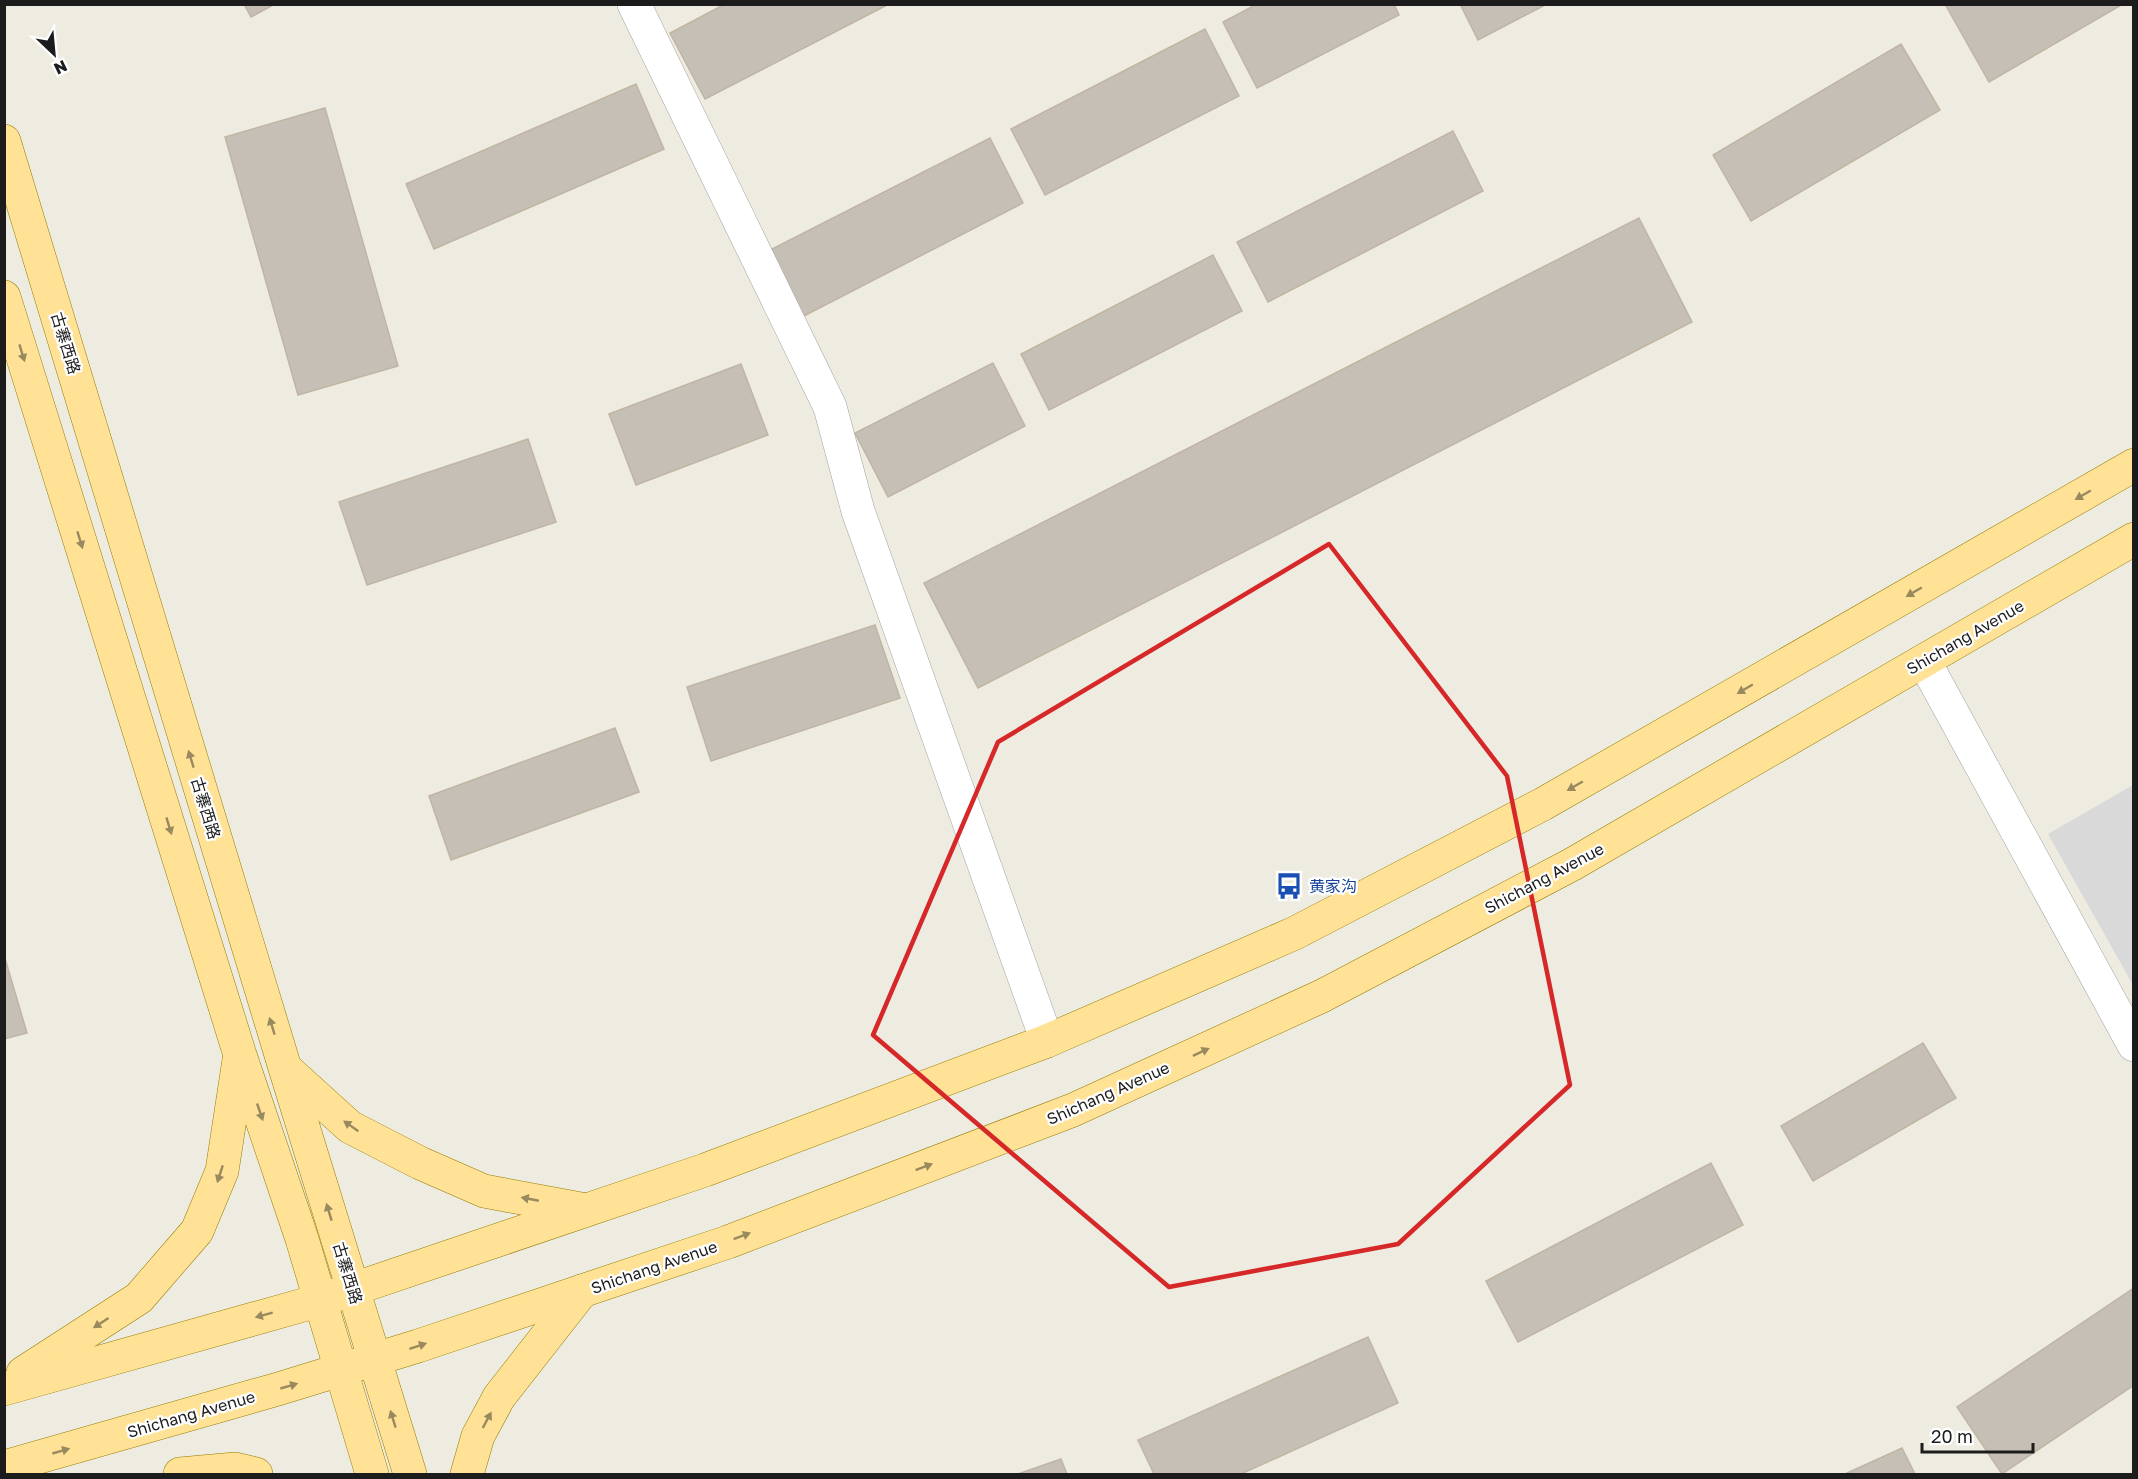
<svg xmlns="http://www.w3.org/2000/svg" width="2138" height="1479" font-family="'Golos Text','Noto Sans SC',sans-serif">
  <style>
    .residential { fill: #dad9d9 }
    .building { fill: #c6bfb5; stroke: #c0b5a3; stroke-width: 1.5 }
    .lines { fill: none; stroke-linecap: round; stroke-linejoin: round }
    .street-casing { stroke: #a3a3a3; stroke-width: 34 }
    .primary-casing { stroke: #947b00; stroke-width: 34 }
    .street { stroke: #fff; stroke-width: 33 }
    .primary { stroke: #ffe295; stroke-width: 33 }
    .oneway { fill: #99895f }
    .marked { fill: none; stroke: #d62828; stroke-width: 4.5; stroke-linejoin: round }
    .labels { text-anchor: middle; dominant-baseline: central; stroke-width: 4.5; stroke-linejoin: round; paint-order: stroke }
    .street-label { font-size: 16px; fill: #1c1c1c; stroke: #fff }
    .transit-label { font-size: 16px; fill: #164399; stroke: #fff; text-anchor: start }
  </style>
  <rect width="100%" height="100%" fill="#eeece1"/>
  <polygon class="residential" points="2133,785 2133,985 2048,834"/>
  <g class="building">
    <polygon points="244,4 275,4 251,17"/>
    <polygon points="725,4 889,4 705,99 670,33"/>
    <polygon points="1257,4 1394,4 1399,15 1257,88 1223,22"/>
    <polygon points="1460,4 1547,4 1478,40"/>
    <polygon points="1945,4 2123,4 1989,82"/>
    <polygon points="1205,29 1239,96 1045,195 1011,129"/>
    <polygon points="1901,44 1940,110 1751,221 1713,155"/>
    <polygon points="636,84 664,149 434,249 406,184"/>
    <polygon points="325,108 398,366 298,395 225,137"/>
    <polygon points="1453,131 1483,191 1268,302 1237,242"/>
    <polygon points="990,138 1023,203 804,316 770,250"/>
    <polygon points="1639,218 1692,322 978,688 924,583"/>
    <polygon points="1213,255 1242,311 1049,410 1021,354"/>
    <polygon points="993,363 1025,426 888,497 855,433"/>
    <polygon points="741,364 768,435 636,485 609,414"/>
    <polygon points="528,439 556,522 367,585 339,502"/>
    <polygon points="875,625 900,698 711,761 687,687"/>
    <polygon points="615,728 639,792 451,860 429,796"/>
    <polygon points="4,955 27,1033 4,1039"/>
    <polygon points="1923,1043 1956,1098 1813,1181 1781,1126"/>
    <polygon points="1711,1163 1743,1225 1518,1342 1486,1281"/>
    <polygon points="2134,1288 2134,1385 2002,1474 1957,1407"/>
    <polygon points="1368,1337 1398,1403 1241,1474 1154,1474 1138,1440"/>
    <polygon points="1902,1448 1915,1474 1845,1474"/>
    <polygon points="1061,1459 1067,1474 1018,1474"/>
  </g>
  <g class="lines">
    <defs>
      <g id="street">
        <polyline points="634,4 830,407 858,511 1047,1041"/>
        <polyline points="1924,661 2134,1045"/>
      </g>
      <g id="primary">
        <polyline points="4,141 285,1068 410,1474"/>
        <polyline points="4,297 240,1055 302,1239 372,1474"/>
        <polyline points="286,1069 350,1127 420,1163 484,1191 586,1210"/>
        <polyline points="23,1373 139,1298 197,1231 222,1171 239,1060"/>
        <polyline points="4,1389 321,1300 705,1170 1047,1041 1295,933 1543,804 2134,465"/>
        <polyline points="4,1467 278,1389 418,1346 728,1242 1073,1110 1322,996 1571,865 2134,539"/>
        <polyline points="180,1474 235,1469 256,1474"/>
        <polyline points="467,1474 478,1436 499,1397 582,1291"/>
      </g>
    </defs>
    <use href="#street" class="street-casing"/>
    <use href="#primary" class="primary-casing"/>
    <use href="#street" class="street"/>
    <use href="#primary" class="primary"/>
  </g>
  <defs><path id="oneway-solid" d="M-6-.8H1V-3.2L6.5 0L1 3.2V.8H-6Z" transform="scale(1.5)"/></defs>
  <g class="oneway">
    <use href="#oneway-solid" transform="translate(22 353) rotate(73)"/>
    <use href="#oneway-solid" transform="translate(2083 495) rotate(150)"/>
    <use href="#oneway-solid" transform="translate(80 540) rotate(73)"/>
    <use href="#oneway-solid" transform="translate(1914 592) rotate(150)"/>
    <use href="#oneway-solid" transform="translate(1745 689) rotate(150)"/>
    <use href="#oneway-solid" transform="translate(191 759) rotate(-107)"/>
    <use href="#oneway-solid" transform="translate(1575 786) rotate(150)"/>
    <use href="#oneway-solid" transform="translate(169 826) rotate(73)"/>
    <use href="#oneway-solid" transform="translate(272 1026) rotate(-107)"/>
    <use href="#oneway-solid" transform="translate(1201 1052) rotate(-25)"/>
    <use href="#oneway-solid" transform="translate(260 1112) rotate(71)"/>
    <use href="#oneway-solid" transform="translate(351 1126) rotate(-145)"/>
    <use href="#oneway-solid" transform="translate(924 1167) rotate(-21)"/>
    <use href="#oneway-solid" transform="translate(220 1174) rotate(108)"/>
    <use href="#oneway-solid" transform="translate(530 1199) rotate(-169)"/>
    <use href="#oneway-solid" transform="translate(329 1212) rotate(-107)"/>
    <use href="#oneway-solid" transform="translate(742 1236) rotate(-21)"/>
    <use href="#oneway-solid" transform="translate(264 1315) rotate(165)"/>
    <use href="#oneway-solid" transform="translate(101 1323) rotate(147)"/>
    <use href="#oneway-solid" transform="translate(418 1346) rotate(-18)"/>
    <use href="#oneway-solid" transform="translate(289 1386) rotate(-16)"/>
    <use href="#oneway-solid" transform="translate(393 1419) rotate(-107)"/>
    <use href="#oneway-solid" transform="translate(487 1420) rotate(-62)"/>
    <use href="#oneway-solid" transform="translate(61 1451) rotate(-16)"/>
  </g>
  <path class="marked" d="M1329,544L1507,776L1570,1085L1398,1244L1169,1287L873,1035L998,742Z"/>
  <defs>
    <symbol id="bus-bare" viewBox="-9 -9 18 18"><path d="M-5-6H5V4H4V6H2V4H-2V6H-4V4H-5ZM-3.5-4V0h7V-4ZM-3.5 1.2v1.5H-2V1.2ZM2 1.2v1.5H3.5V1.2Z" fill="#1a4fb4" stroke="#fff" stroke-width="2.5" paint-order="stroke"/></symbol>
  </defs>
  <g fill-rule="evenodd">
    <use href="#bus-bare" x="1270" y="867" width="38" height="38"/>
  </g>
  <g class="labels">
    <g class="street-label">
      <text transform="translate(66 343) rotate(73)">古寨西路</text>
      <text transform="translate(1965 637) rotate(-30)">Shichang Avenue</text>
      <text transform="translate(206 808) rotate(73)">古寨西路</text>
      <text transform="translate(1544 878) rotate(-28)">Shichang Avenue</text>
      <text transform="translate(1108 1093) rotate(-24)">Shichang Avenue</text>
      <text transform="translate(654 1267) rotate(-19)">Shichang Avenue</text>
      <text transform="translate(348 1273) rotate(73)">古寨西路</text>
      <text transform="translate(191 1414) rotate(-16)">Shichang Avenue</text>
    </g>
    <g class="transit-label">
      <text x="1309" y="886">黄家沟</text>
    </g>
  </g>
  <rect width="2138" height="1479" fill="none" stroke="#1c1c1c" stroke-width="12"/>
  <g transform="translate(54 54) rotate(154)" stroke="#ffffff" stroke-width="4.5" paint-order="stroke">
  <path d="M0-4.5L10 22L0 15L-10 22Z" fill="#1c1c1c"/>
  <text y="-9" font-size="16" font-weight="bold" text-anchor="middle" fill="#1c1c1c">N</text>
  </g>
  <path d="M1922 1443v9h111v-9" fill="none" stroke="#1c1c1c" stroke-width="3"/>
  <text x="1931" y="1443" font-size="18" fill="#1c1c1c" stroke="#ffffff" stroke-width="4.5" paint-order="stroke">20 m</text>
</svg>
